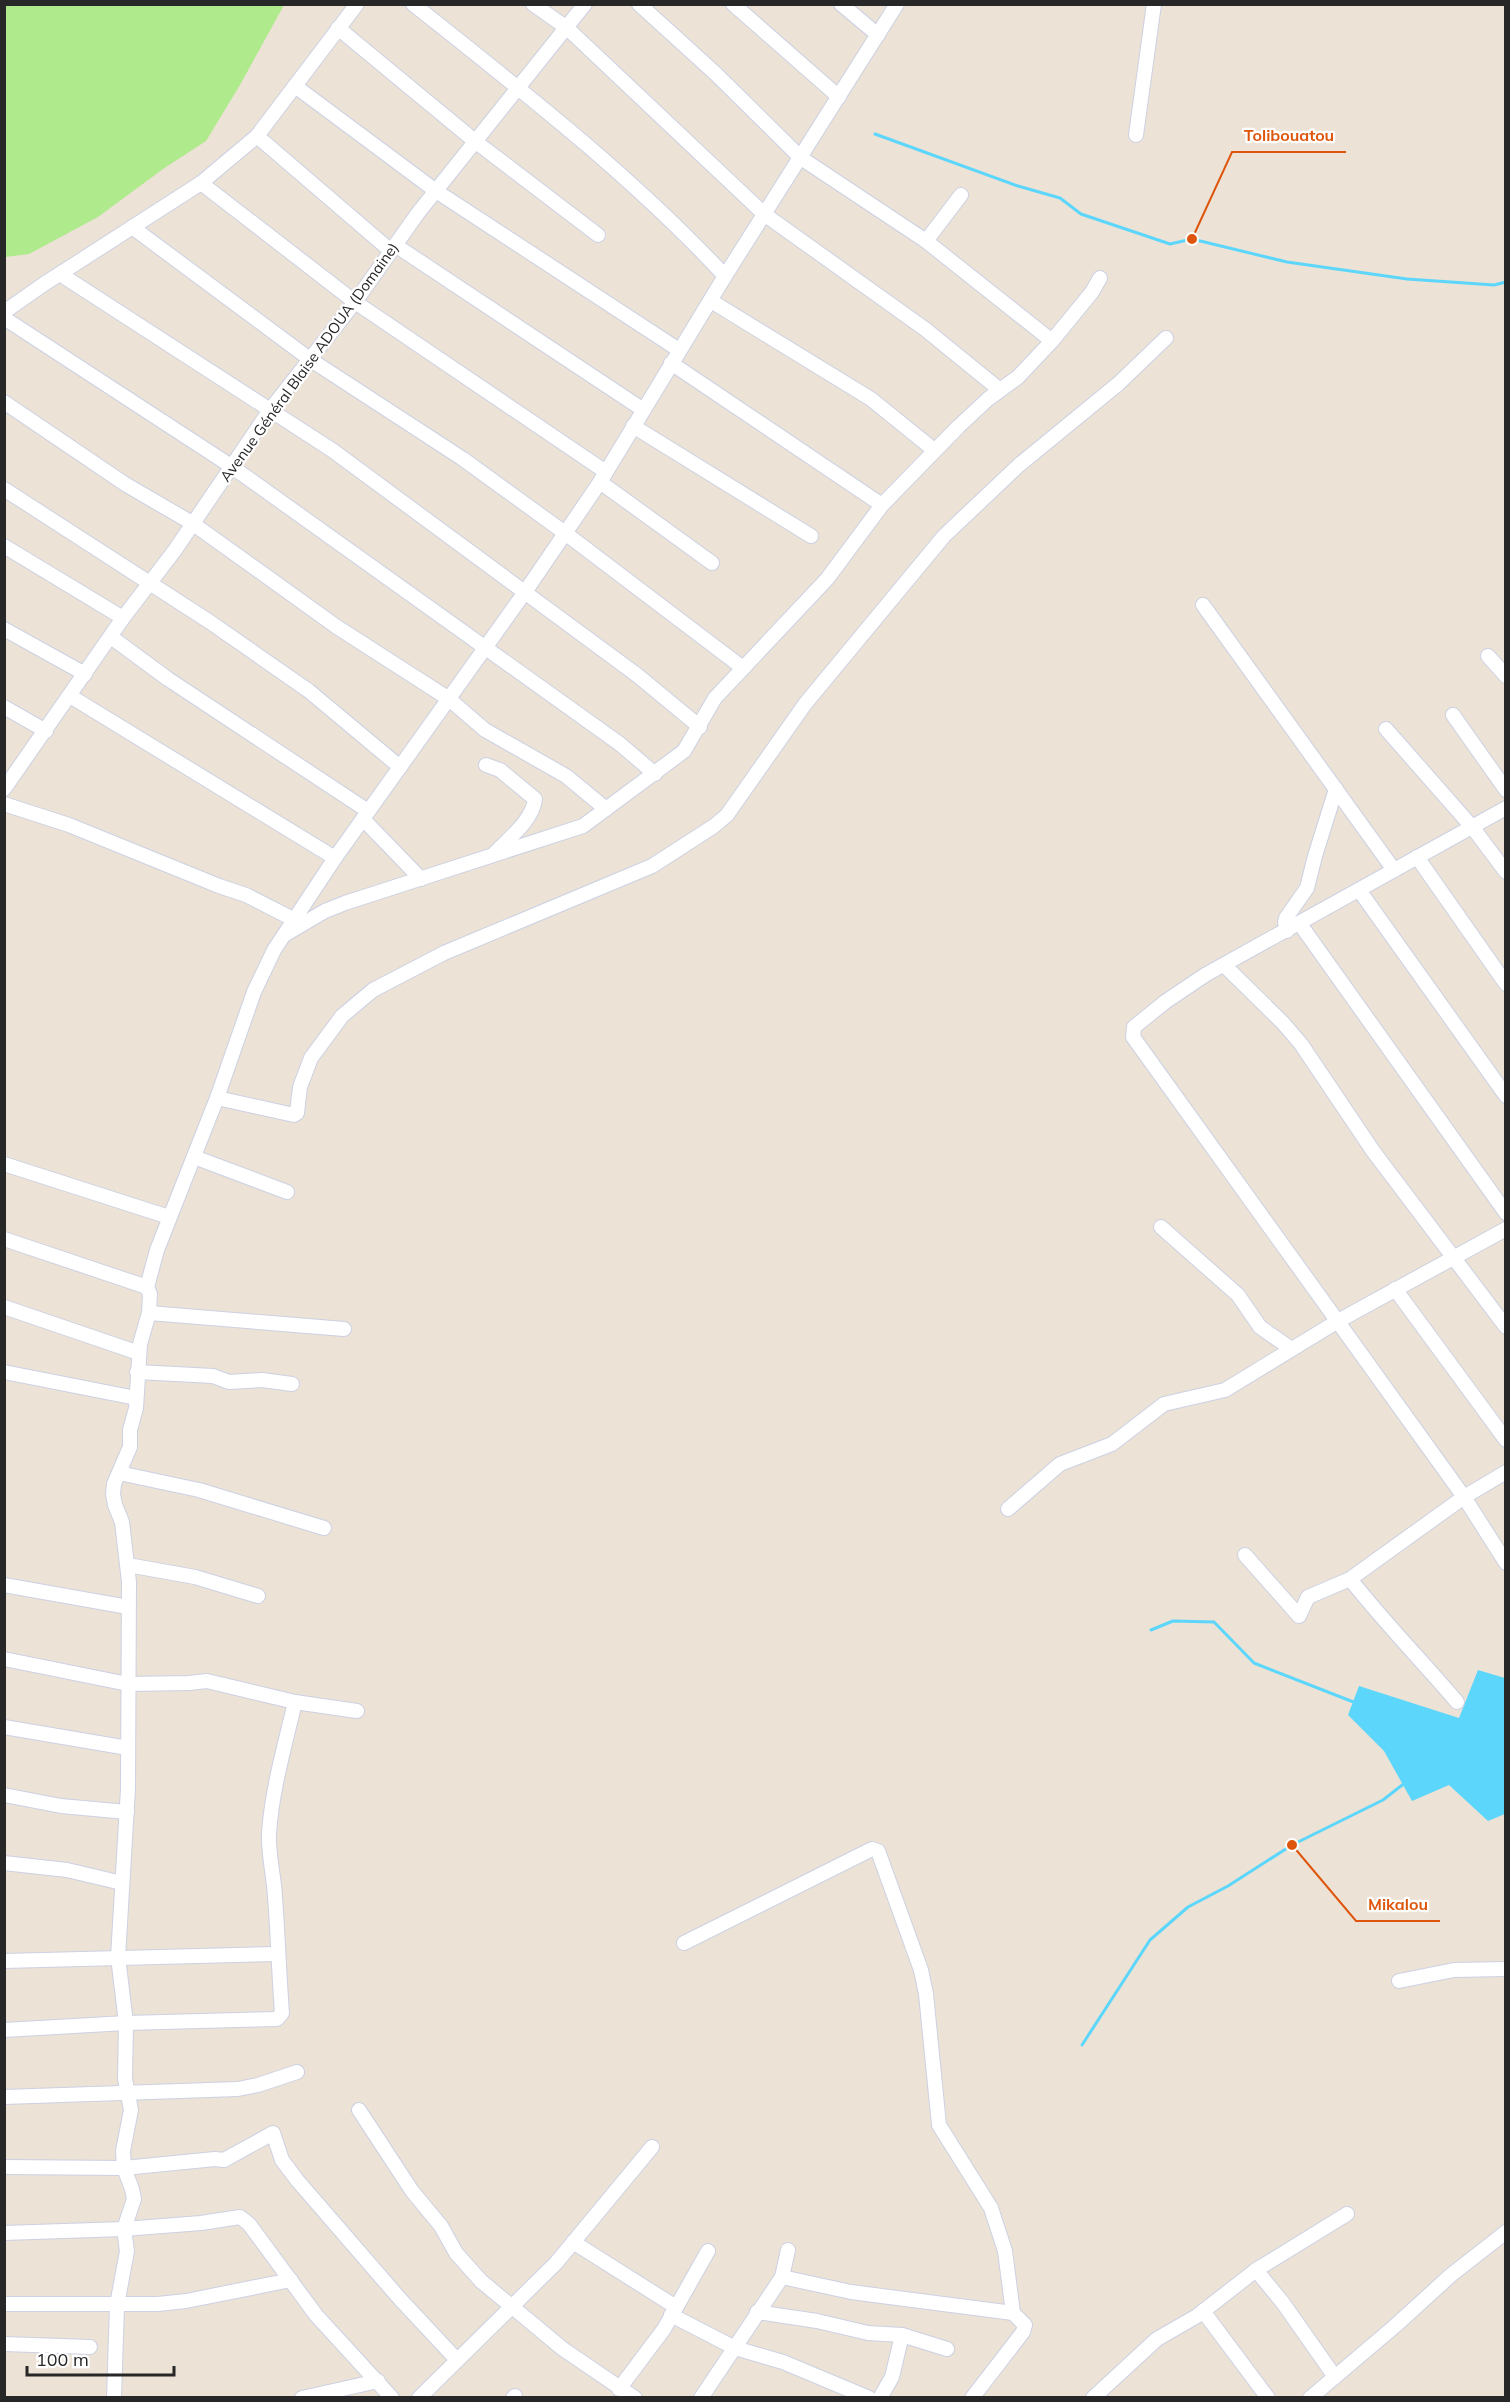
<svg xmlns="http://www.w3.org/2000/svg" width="1510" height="2402" font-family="Mulish,sans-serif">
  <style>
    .green { fill: #afea8c }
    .water { fill: #5cd7fb }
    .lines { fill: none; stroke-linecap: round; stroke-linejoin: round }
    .stream { stroke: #5cd7fb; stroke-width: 3 }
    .minor-casing { stroke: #ccd1e3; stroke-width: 16 }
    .minor { stroke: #fff; stroke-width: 14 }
    .labels { text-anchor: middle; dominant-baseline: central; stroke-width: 4.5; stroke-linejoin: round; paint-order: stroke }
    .street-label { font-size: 15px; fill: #272727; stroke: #fff }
    .leader { fill: none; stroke: #de560d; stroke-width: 2 }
    .callout-dot { fill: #de560d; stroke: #fff; stroke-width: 2 }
    .callout-label { font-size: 16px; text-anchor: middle; font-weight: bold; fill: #de560d; stroke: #fff; stroke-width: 4.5; stroke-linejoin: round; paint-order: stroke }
  </style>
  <rect width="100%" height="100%" fill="#ece2d6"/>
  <polygon class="green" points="4,5 5,4 284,5 240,85 206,141 163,169 98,217 29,254 5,257"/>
  <polygon class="water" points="1478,1670 1505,1678 1505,1814 1488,1821 1449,1785 1412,1801 1384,1751 1348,1715 1359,1686 1459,1718"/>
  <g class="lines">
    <g class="stream">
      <polyline points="875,134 1018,186 1060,198 1081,214 1170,244 1192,239 1287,262 1407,279 1494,285 1506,282"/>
      <polyline points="1151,1630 1173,1621 1214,1622 1254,1663 1356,1703"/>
      <polyline points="1082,2045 1150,1940 1188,1907 1228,1886 1292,1845 1383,1800 1406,1782"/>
    </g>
    <defs>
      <g id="minor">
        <path d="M413,4C521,90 631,175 725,276"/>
        <polyline points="533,4 567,28 764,214 925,329 1000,390"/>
        <polyline points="639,4 716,74 801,158 926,241 1052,341"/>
        <polyline points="733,4 839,97"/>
        <polyline points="841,4 878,35"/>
        <polyline points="338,28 476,142 598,235"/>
        <polyline points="295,86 436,191 679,350"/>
        <polyline points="1136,135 1154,4"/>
        <polyline points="257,136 391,251"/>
        <polyline points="201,183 355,302 606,472"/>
        <polyline points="132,227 311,360 463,459 565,533 743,668"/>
        <polyline points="926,241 961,195"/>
        <polyline points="395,245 642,409"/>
        <polyline points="60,274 332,450 637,675 700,727"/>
        <polyline points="711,301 871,399 934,450"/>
        <polyline points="4,312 44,284 201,183 257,136 357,4"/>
        <polyline points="4,318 231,466 620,744 655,774"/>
        <polyline points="671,363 882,505"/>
        <polyline points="4,402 125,484 192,523 337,627 449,699 485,730 566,776 606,809"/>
        <polyline points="633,426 811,536"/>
        <polyline points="600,482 712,563"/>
        <polyline points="4,489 210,622 309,691 400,767"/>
        <polyline points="4,546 123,618"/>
        <polyline points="1203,605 1394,870"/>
        <polyline points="4,629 85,674"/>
        <polyline points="111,637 168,679 368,811"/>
        <polyline points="1488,656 1506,676"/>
        <polyline points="70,696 335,858"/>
        <polyline points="4,707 46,731"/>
        <polyline points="1453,715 1506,790"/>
        <polyline points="1386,729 1473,828 1506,872"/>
        <path d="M486,765L500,770L535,799C533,820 508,839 494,854"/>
        <polyline points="4,789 123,618 175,550 270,410 355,302 418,213 585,4"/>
        <polyline points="4,804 69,825 219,886 246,895 293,919"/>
        <polyline points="1506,808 1205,975 1165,1002 1134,1027 1133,1037 1464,1497 1506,1563"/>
        <polyline points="363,819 421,879"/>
        <polyline points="1417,857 1506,984"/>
        <polyline points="1359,890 1506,1096"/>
        <polyline points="1300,924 1506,1213"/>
        <polyline points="1287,931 1285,922 1286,918 1307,888 1315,856 1336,789"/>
        <polyline points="284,935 325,911 345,903 583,826 684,751 715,698 827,579 882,505 958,427 988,399 1018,377 1052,341 1092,292 1100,278"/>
        <polyline points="1224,965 1283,1023 1301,1044 1373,1151 1506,1327"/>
        <polyline points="217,1098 294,1115 297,1113 300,1087 311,1058 342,1016 373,990 444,953 652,866 714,826 727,815 805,704 944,536 1019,465 1118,384 1166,338"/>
        <polyline points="194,1157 287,1192"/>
        <polyline points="4,1164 169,1217"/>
        <polyline points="1161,1227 1238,1295 1260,1327 1290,1348"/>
        <polyline points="4,1239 147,1287"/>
        <polyline points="1395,1289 1506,1440"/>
        <polyline points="4,1307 139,1353"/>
        <polyline points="149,1313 344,1329"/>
        <polyline points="4,1372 136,1398"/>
        <polyline points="137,1372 213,1376 229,1382 262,1380 292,1384"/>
        <polyline points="119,1473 199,1490 324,1528"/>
        <polyline points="1008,1509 1060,1464 1112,1444 1164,1404 1225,1390 1338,1321 1506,1229"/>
        <polyline points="1245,1555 1299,1616 1308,1597 1350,1579 1464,1497 1506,1472"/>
        <polyline points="128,1565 195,1577 258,1596"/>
        <path d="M1350,1579C1384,1622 1422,1661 1457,1702"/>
        <polyline points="4,1585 128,1607"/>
        <polyline points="4,1659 128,1684 189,1683 207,1681 295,1702 357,1711"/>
        <polyline points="4,1727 128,1748"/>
        <polyline points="4,1795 61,1806 127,1812"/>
        <polyline points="4,1863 67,1870 122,1883"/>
        <polyline points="684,1943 872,1849 878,1851 921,1970 926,1994 939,2125 991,2208 1005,2251 1013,2313 1025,2325 1023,2332 972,2398"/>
        <polyline points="4,1961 278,1954"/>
        <polyline points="1399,1981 1454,1970 1506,1969"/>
        <path d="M4,2030L126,2023L277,2019L282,2013C279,1974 278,1936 275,1897C274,1876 268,1855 269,1833C272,1789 285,1745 295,1702"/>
        <polyline points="4,2097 238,2089 258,2085 297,2072"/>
        <polyline points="359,2110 412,2191 441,2226 456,2253 481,2281 563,2349 635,2398"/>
        <polyline points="4,2167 124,2168 215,2159 224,2160 273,2133 282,2160 297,2180 400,2299 457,2360"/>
        <polyline points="4,2233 124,2229 201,2223 240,2217 249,2224 316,2315 392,2398"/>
        <polyline points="573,2242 676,2307"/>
        <polyline points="1256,2270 1283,2303 1335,2377"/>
        <polyline points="782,2277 851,2292 1013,2313"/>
        <polyline points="4,2304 158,2304 186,2301 291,2280"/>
        <polyline points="1203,2311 1268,2398"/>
        <polyline points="757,2312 817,2321 868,2333 902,2335 947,2349"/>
        <polyline points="671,2315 735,2348 783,2362 869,2398"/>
        <polyline points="4,2344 90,2347"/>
        <polyline points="619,2389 664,2329 708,2251"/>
        <polyline points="114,2398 117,2305 127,2251 124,2229 134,2199 132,2189 124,2168 123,2151 131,2110 125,2079 126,2023 118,1957 128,1789 129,1582 122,1522 115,1505 113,1494 114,1484 130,1447 130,1430 136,1408 140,1344 149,1313 150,1294 147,1287 157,1250 217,1098 254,992 274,950 335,858 525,592 600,482 725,276 897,4"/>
        <polyline points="302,2398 378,2381"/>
        <polyline points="419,2398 556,2263 652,2147"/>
        <polyline points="513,2398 515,2396"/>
        <polyline points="701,2398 782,2277 788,2250"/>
        <polyline points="880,2398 892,2377 902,2335"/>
        <polyline points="1093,2398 1157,2339 1197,2316 1256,2270 1347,2214"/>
        <polyline points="1310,2398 1395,2326 1451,2275 1506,2232"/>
      </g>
    </defs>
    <use href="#minor" class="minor-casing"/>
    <use href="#minor" class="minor"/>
  </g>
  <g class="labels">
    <g class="street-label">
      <text transform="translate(309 362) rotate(-54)">Avenue Général Blaise ADOUA (Domaine)</text>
    </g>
  </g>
  <path class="leader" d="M1192 239L1232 152H1346M1292 1845L1356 1921H1440"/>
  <g class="callout-dot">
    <circle cx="1192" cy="239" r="6"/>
    <circle cx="1292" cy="1845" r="6"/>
  </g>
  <g class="callout-label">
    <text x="1289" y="141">Tolibouatou</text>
    <text x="1398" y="1910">Mikalou</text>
  </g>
  <rect width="1510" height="2402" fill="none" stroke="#272727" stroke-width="12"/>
  <path d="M27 2366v9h147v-9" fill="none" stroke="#272727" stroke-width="3"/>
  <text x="36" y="2366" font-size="18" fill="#272727" stroke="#ffffff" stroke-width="4.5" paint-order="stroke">100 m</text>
</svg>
